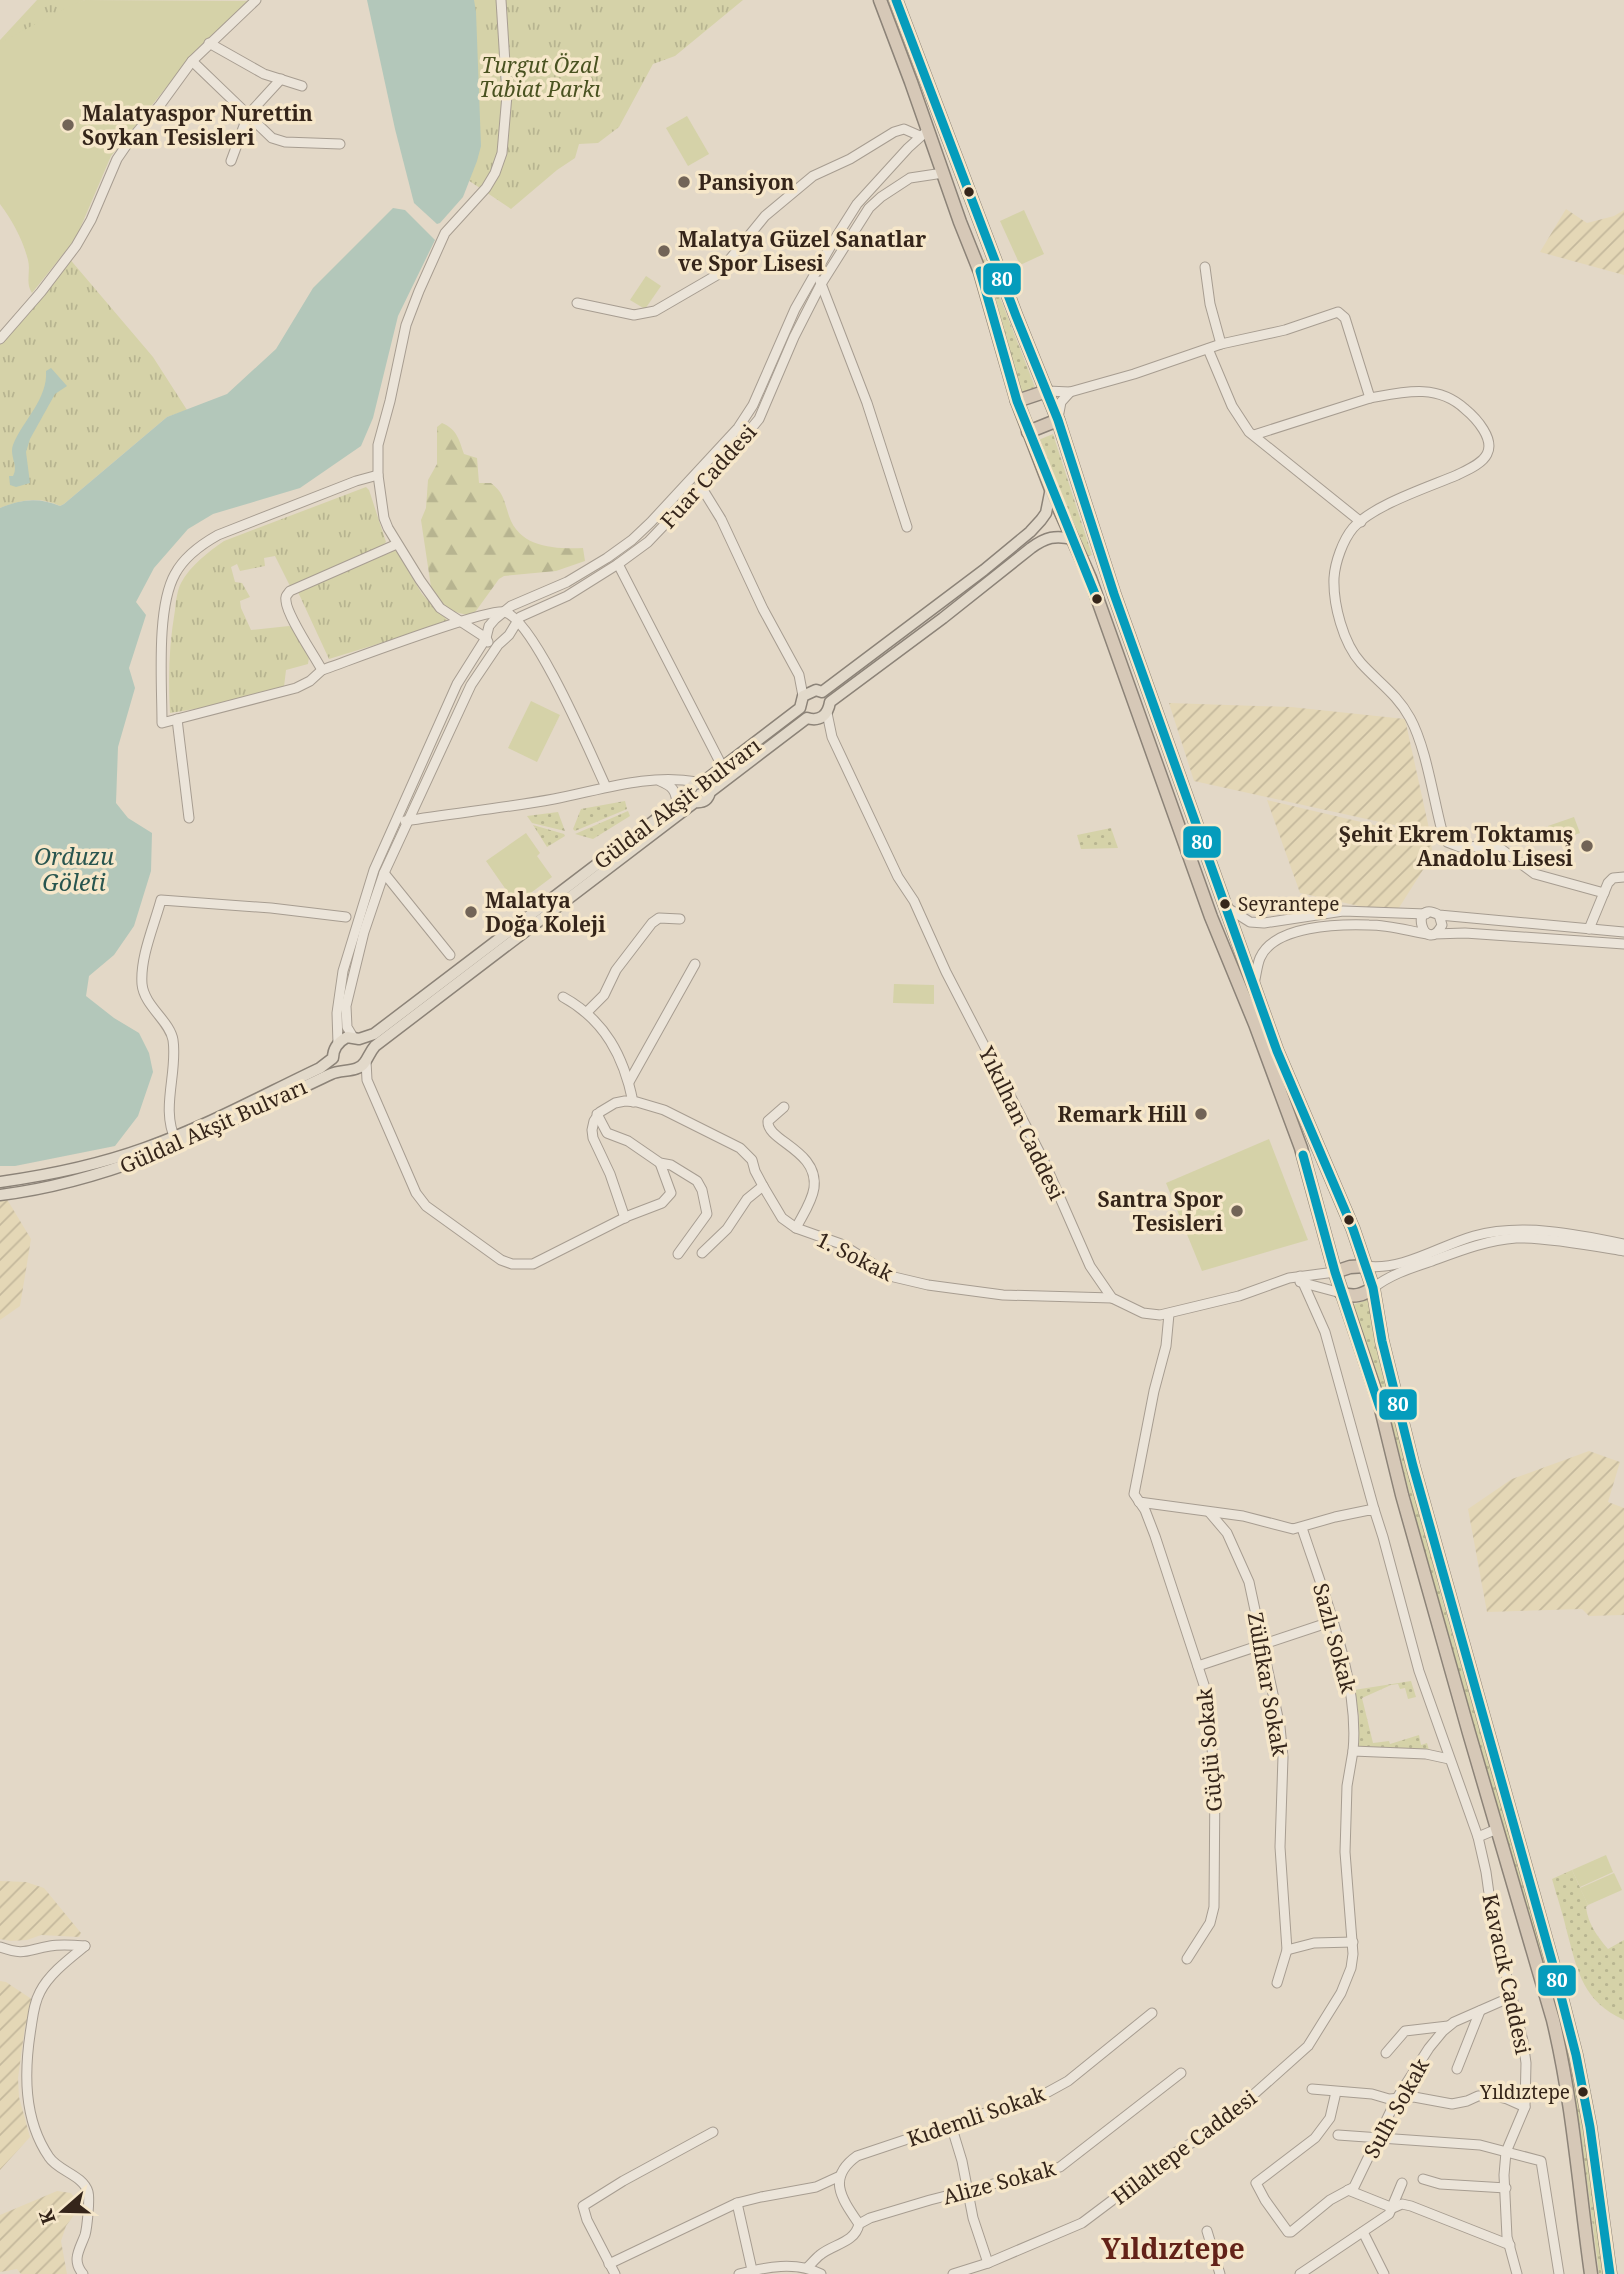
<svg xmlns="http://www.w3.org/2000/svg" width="1624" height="2274" font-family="'Noto Serif',serif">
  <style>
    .farmland { fill: url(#farmland-furrows) }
    .grass { fill: url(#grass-dots) }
    .forest { fill: url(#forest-firs) }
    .park { fill: url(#park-tufts) }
    .garden { fill: #d5d2a8 }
    .water { fill: #b3c7ba }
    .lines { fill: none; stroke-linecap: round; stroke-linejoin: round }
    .minor-casing { stroke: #a79d91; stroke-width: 11 }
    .major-casing { stroke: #8c8378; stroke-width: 13 }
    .highway-casing { stroke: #8c8378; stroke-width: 15 }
    .minor { stroke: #ebe4d9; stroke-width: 9 }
    .major { stroke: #e2d9ca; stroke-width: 10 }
    .highway { stroke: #d6c8b7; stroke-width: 12 }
    .bus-1-casing { stroke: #f6e7ca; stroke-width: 14 }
    .bus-1 { stroke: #059cbc; stroke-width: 9 }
    .poi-dot { fill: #726457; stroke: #f6e7ca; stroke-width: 2.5 }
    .bus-dot { fill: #35251a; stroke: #f6e7ca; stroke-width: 2.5 }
    .labels { text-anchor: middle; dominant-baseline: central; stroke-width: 7; stroke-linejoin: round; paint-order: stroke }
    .bus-label { font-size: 19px; fill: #35251a; stroke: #f6e7ca; text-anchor: start }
    .park-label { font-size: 21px; font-style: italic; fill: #495220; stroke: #f6e7ca }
    .poi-label { font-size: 21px; font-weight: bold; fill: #35251a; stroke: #f6e7ca; text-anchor: start }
    .street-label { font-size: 21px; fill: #35251a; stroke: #f6e7ca }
    .water-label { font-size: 23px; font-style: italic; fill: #28554f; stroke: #f6e7ca }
    .district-label { font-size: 28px; font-weight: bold; fill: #632218; stroke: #f6e7ca }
    .line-badge { stroke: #f6e7ca; stroke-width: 2.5 }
    .badge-label { font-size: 19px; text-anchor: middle; font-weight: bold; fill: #fff }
  </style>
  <defs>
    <pattern id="farmland-furrows" width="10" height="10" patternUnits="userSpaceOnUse" patternTransform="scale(1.75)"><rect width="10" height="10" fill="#e4d7b6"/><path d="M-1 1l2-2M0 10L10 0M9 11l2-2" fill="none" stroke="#c4b89c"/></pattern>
    <pattern id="grass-dots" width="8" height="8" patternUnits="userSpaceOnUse" patternTransform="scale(1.75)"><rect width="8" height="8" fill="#d5d2a8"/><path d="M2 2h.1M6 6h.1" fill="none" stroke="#b7b490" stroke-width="1.8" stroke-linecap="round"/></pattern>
    <pattern id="forest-firs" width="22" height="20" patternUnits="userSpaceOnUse" patternTransform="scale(1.75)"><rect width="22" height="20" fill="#d5d2a8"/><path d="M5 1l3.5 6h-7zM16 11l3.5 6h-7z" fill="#b7b490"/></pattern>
    <pattern id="park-tufts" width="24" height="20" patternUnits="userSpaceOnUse" patternTransform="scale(1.75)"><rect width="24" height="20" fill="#d5d2a8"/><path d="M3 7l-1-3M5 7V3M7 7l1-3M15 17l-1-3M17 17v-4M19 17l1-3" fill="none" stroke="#b7b490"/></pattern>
  </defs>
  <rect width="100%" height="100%" fill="#e3d8c7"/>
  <g class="farmland">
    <polygon points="1566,209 1587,223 1614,216 1624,210 1624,275 1540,252"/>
    <polygon points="1169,703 1291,707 1405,719 1430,833 1194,781"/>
    <polygon points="1267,800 1430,838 1433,854 1395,914 1300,893"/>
    <polygon points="5,1196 31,1239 20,1306 0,1320 0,1197"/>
    <polygon points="1589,1451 1620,1462 1608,1502 1624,1508 1624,1615 1589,1616 1582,1609 1487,1612 1468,1509 1512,1479"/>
    <polygon points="0,1881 26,1882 44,1888 81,1933 79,1937 41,1935 27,1940 11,1941 0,1939"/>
    <polygon points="0,1981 6,1982 33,2000 25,2027 18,2078 19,2097 30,2137 0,2170"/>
    <polygon points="57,2191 71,2193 77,2201 77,2211 66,2226 61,2241 67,2274 21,2274 17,2269 0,2272 0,2215"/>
  </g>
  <g class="grass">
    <polygon points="985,259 1035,387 1018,394 980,260"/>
    <polygon points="1053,434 1092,555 1086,557 1036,441"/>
    <polygon points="625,801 627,809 575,831 573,829 581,809"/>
    <polygon points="628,811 630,816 593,839 575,834"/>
    <polygon points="558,812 565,831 532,823 527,816"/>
    <polygon points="533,825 564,834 565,836 547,847"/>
    <polygon points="1111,828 1118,848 1081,849 1077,835"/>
    <polygon points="1370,1299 1418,1506 1439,1588 1566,2031 1584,2127 1604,2274 1599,2274 1580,2127 1561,2032 1434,1591 1395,1436 1352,1305"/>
    <polygon points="1411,1681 1416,1697 1408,1699 1405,1688 1400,1689 1398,1684 1391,1685 1362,1698 1373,1743 1389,1741 1390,1744 1419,1735 1421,1745 1427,1743 1429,1750 1357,1746 1359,1716 1354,1690"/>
    <path d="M1572,1870L1588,1905L1586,1907C1588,1924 1597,1936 1608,1949L1624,1940V2020C1583,2001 1578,1973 1567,1932C1563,1914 1557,1897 1552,1879Z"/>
  </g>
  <path class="forest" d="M442,423C457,429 459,440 464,454L477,458L479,483H491C504,493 504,501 509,516C520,548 554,549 583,548L585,561L556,571L504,576L499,579L473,615C456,615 436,605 431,587L421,520L426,508L428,480L437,464V427Z"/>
  <g class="park">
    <polygon points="37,0 85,0 0,44 0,40"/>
    <polygon points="463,0 743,0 675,56 653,64 619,127 598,143 579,144 575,158 557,170 511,209 462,176"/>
    <path d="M68,257L153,357L187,410L167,417L64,504L60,506C39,496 21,500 0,508V339Z"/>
    <path d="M366,487L369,490L386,542L377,552L290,586L275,556L264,558L265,566L240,571L237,564L231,567L235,582L242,583L250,597L240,601L241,608L251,630L289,626L297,631L310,650L308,664L286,670L284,687L219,705L170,713C168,678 169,645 175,610C176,601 177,591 181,583C190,566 208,552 224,541Z"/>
    <polygon points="396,550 422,594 449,622 329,659 298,592"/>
  </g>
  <g class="garden">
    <path d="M85,0L250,1L197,49L111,156L76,238L32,293C25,283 31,271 28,260C23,240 12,220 0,204V43L67,7Z"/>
    <polygon points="687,116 709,154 688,166 666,128"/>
    <polygon points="1024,210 1044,254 1020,265 1000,221"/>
    <polygon points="646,276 661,286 645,309 630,300"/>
    <polygon points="531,701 560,715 537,762 508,748"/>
    <polygon points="1574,817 1580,833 1554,842 1548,826"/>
    <polygon points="526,833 540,853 537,856 552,877 516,904 486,861"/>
    <polygon points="894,984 934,985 934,1004 893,1003"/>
    <polygon points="1269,1139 1308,1240 1202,1271 1166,1183"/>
    <polygon points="1606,1855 1613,1872 1580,1887 1572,1870"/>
    <polygon points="1614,1873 1622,1890 1588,1905 1580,1888"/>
  </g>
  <g class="water">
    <polygon points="367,0 474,0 476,12 481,146 477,161 463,197 440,223 437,224 414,203 395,129"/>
    <path d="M393,208L405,210L435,240L398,316L373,418L361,446L300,488L213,514L188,529L154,568L136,602L146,615L129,668L135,688L118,747L116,803L128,818L152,833L151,871L134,926L114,955L89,976L86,996L114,1018L139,1033L149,1053L153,1072L138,1116L115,1146L15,1166H0V508C21,499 39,497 60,506L64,504L167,417L227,394L276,349L313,288Z"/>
    <path d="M51,368L67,386L55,394L30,439L26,452L30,483L16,487L10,485L9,476H13C19,466 9,456 13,445C23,420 48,399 46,371Z"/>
  </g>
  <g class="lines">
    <defs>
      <g id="minor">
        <polyline points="209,43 264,74 302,86"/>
        <polyline points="192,61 272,138 285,142 340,144"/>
        <polyline points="231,161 248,115 281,79"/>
        <polyline points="1205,267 1210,304 1221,344"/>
        <polyline points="820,281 867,403 907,527"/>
        <polyline points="577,303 634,315 655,311 717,275 765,216 813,176 850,159 894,132 904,129 920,136"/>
        <polyline points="0,339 41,292 76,246 91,220 117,159 128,143 160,105 192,61 256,0"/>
        <polyline points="1208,349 1232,406 1249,432 1361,522"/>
        <path d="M1047,391L1070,392L1134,374L1221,344L1285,330L1338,312L1345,318L1370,398C1403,392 1437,383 1465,409C1476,418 1495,439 1487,454C1482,464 1467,470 1457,475C1429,487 1373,505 1353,528C1343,540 1335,562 1334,578C1333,604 1343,643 1361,663C1378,682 1397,694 1410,718C1426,747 1433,797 1442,831L1447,842L1460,847L1491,846L1501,849L1535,874L1604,893"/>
        <polyline points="1058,418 1061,402 1070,392"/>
        <polyline points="1254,435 1370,398"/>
        <path d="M378,475L356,481L218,535C202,544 184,557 175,574C156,608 162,683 162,723L296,688L310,681L322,670C348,661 489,607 505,612C535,622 591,755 606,787"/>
        <polyline points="700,485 721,519 763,609 799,675 803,696"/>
        <polyline points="618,564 723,768"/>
        <polyline points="488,642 486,638 440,608 420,580 388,528 384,518 378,475 378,445 390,401 406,325 419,291 445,233 486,188 495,173 502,153 507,95 501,0"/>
        <path d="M322,670C314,655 287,616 286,601C285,596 287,595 290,591L397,544"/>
        <polyline points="827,713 832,737 898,877 914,901 946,972 1043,1159 1090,1266 1112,1298 1143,1313 1160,1315 1239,1296 1289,1278 1335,1272"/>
        <polyline points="177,719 189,818"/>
        <path d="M660,781C672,786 676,790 677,804"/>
        <path d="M405,821C454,813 505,808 554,799C601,790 649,773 697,782"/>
        <polyline points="384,873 450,955"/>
        <polyline points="1226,907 1250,922 1264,923 1343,911 1426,914"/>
        <path d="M1439,915L1442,925C1425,958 1407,898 1439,915L1624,932"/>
        <polyline points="1589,929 1608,883 1613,878 1624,877"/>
        <polyline points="1434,934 1465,933 1624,944"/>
        <path d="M1254,984C1256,976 1257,965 1260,958C1274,925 1340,924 1369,925C1389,925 1409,931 1428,934"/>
        <path d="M563,997C605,1020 624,1057 633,1102"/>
        <polyline points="587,1012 604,995 616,970 652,923 659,918 680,919"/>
        <polyline points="353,1037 347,1027 346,1006 364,932 384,873 471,685 498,645 509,635 520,617 567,596 618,564 648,542 670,519 729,455 759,419 794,337 821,284 869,208 881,197 910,178 943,173"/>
        <polyline points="338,1044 337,1013 343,971 374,870 457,684 486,638 489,626 495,619 511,606 567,582 607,558 632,540 651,522 738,428 753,405 795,309 833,242 857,204 908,148 928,130"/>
        <polyline points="366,1061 367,1080 416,1193 426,1206 501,1260 512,1264 533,1264 628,1216 662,1203 671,1193 660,1163"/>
        <polyline points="629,1082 695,964"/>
        <path d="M784,1107L768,1121C766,1141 819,1150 814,1188C812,1202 802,1216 796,1228"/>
        <polyline points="597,1114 607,1133 628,1141 660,1163 671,1165 697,1181 702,1190 707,1214 678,1254"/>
        <path d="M176,1141C160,1109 178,1073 173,1040C170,1021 144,1006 142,984C140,957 154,926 161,900L271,908L346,917"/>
        <polyline points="625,1218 610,1174 593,1138 592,1130 594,1121 600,1112 615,1103 625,1101 637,1102 664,1110 740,1148 752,1160 755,1171 763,1186 782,1218 796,1228 841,1244 894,1277 928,1285 1003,1295 1112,1298"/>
        <polyline points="702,1253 727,1229 747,1199 763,1186"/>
        <path d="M1366,1266C1403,1271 1439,1246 1474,1236C1521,1223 1577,1234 1624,1244"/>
        <polyline points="1300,1276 1325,1332 1374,1509"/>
        <polyline points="1300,1282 1341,1293"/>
        <path d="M1373,1288C1391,1274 1411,1268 1432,1261C1459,1251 1487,1240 1516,1238C1546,1237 1594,1246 1624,1251"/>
        <polyline points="1169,1314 1166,1346 1154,1391 1134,1494 1145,1510 1155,1536 1205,1688 1215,1775 1214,1907 1210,1923 1187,1959"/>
        <polyline points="1139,1502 1243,1516 1293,1529 1335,1517 1374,1509 1383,1537 1419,1671 1478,1837 1486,1872 1493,1922 1523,2041 1526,2063 1525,2107 1506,2152 1504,2175 1507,2237 1517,2274"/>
        <polyline points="1210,1513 1227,1533 1249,1582 1280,1727 1283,1757 1280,1847 1287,1950 1314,1943 1353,1942"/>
        <path d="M1302,1528C1324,1595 1360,1682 1353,1751"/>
        <polyline points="1198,1666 1333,1621"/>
        <polyline points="1478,1837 1497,1829"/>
        <path d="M0,1947C25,1956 26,1950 50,1946C61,1944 73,1945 85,1946"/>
        <polyline points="1277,1983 1287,1950"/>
        <polyline points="1386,2053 1405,2031 1448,2026"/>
        <polyline points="1457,2069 1480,2011"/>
        <polyline points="1312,2089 1372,2094 1389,2099 1414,2097 1452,2104 1467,2101 1478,2096 1492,2095 1507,2099 1525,2107"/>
        <polyline points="1336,2092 1330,2118 1315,2138 1256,2183 1265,2200 1288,2232 1291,2232 1330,2200 1354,2187 1397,2098 1429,2048 1443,2031 1454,2022 1511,1997"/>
        <polyline points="951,2125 962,2161 973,2218 988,2263"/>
        <polyline points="1338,2135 1480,2145 1541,2161 1559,2274"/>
        <polyline points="1423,2179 1440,2184 1506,2188"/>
        <polyline points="1348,2190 1393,2208 1402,2204 1411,2206 1510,2245"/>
        <polyline points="737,2203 752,2270"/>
        <path d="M859,2224C842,2199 826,2178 857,2156L1048,2092L1068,2081L1152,2013"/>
        <polyline points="1207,2231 1220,2274"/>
        <polyline points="1363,2232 1384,2274"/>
        <polyline points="609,2264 737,2203 761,2197 816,2187 840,2176"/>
        <path d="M808,2267C812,2263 816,2258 820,2255C833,2244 855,2243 859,2224L870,2218L930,2200L1060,2167L1181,2073"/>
        <path d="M83,2274C71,2260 80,2249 85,2235C87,2228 90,2199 88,2192C83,2175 58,2171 49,2157C23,2119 24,2071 31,2028C33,2015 34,2003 40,1992C49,1974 69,1959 85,1946"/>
        <polyline points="615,2274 587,2220 583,2206 623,2181 713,2132"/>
        <path d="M739,2274C766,2267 796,2261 821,2274"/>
        <polyline points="953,2274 988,2263 1082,2223 1175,2153 1216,2128 1308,2046 1341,1993 1351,1968 1353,1954 1345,1852 1347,1786 1353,1751 1426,1754 1449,1759"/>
        <polyline points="1300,2274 1389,2214 1402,2183"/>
      </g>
      <g id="major">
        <path d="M0,1182C50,1175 98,1165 145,1148C205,1127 263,1095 320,1068L333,1058C333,1048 338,1042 347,1037L359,1039L374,1034L688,795C690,786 695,782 703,782L800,708L803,696L816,690L822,692L984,570L1030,532L1041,520L1046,513L1051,488"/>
        <path d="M0,1195C121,1180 222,1125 331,1074C342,1069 358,1073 365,1062C369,1056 370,1052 375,1046L695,802C704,803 708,800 710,792L807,718C820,722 828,715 830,702L943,618L1031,548C1046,537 1055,535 1073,539"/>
      </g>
      <g id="highway">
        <path d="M880,0L911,82L960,222L980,272L1017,401L1054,497L1090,578L1211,917L1255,1024L1301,1148L1335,1272L1380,1405L1402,1495L1469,1733L1553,2020C1573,2103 1579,2189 1591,2274"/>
        <polyline points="896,0 1016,316 1058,420 1114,594 1277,1051 1353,1229 1373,1288 1382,1341 1413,1466 1553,1965 1576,2055 1590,2127 1610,2274"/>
        <polyline points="1017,401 1047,391"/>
        <polyline points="1028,432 1058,420"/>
        <polyline points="1335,1272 1350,1267 1366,1266"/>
        <path d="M1341,1293C1354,1298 1363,1295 1373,1288"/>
      </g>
    </defs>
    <use href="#minor" class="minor-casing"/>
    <use href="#major" class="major-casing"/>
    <use href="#highway" class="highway-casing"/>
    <use href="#minor" class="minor"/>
    <use href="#major" class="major"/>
    <use href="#highway" class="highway"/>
    <defs>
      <g id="bus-1">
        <polyline points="896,0 1016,316 1058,420 1114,594 1277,1051 1353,1229 1373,1288 1382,1341 1413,1466 1553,1965 1576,2055 1590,2127 1610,2274"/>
        <polyline points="980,271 1017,401 1097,599"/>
        <polyline points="1303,1155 1335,1272 1380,1408"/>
      </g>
    </defs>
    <use href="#bus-1" class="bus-1-casing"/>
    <use href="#bus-1" class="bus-1"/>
  </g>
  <g class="poi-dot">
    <circle cx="68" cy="125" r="7"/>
    <circle cx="684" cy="182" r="7"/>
    <circle cx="664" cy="251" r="7"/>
    <circle cx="1587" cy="846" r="7"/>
    <circle cx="471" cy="912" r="7"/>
    <circle cx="1201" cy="1114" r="7"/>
    <circle cx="1237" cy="1211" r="7"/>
  </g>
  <g class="bus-dot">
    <circle cx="969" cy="192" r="6"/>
    <circle cx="1097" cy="599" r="6"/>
    <circle cx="1225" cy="904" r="6"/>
    <circle cx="1349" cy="1220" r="6"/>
    <circle cx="1583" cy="2092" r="6"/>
  </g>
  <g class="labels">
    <g class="bus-label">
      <text x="1238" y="904">Seyrantepe</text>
      <text x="1570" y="2092" text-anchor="end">Yıldıztepe</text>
    </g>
    <g class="park-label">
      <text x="540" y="65">Turgut Özal<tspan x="540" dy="24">Tabiat Parkı</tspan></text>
    </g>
    <g class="poi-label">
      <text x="82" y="113">Malatyaspor Nurettin<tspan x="82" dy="24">Soykan Tesisleri</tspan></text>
      <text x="698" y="182">Pansiyon</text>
      <text x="678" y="239">Malatya Güzel Sanatlar<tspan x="678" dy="24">ve Spor Lisesi</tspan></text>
      <text x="1573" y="834" text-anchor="end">Şehit Ekrem Toktamış<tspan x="1573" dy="24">Anadolu Lisesi</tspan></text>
      <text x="485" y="900">Malatya<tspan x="485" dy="24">Doğa Koleji</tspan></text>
      <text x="1187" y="1114" text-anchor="end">Remark Hill</text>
      <text x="1223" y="1199" text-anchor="end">Santra Spor<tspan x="1223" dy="24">Tesisleri</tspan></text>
    </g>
    <g class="street-label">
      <text transform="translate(708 476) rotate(-48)">Fuar Caddesi</text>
      <text transform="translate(677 803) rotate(-37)">Güldal Akşit Bulvarı</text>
      <text transform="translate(1022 1123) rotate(64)">Yıkılhan Caddesi</text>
      <text transform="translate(213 1126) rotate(-24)">Güldal Akşit Bulvarı</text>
      <text transform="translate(855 1256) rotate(27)">1. Sokak</text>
      <text transform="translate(1335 1638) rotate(75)">Sazlı Sokak</text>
      <text transform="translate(1268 1684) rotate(80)">Zülfikar Sokak</text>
      <text transform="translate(1209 1750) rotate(-95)">Güçlü Sokak</text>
      <text transform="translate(1507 1974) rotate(78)">Kavacık Caddesi</text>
      <text transform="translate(1396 2108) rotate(-61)">Sulh Sokak</text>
      <text transform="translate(976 2116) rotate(-19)">Kıdemli Sokak</text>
      <text transform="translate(1184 2147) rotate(-37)">Hilaltepe Caddesi</text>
      <text transform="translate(999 2182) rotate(-15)">Alize Sokak</text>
    </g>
    <g class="water-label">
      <text x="74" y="856">Orduzu<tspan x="74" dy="26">Göleti</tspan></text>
    </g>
    <g class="district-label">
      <text x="1173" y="2248">Yıldıztepe</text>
    </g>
  </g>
  <g class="line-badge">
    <rect x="982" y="262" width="40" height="34" rx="7" fill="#059cbc"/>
    <rect x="1182" y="825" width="40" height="34" rx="7" fill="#059cbc"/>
    <rect x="1378" y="1388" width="40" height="33" rx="7" fill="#059cbc"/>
    <rect x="1537" y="1964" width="40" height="33" rx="7" fill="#059cbc"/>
  </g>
  <g class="badge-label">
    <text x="1002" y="286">80</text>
    <text x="1202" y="849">80</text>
    <text x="1398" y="1411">80</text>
    <text x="1557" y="1987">80</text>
  </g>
  <g transform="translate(63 2211) rotate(250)" stroke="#f6e7ca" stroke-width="5" paint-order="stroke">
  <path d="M0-5L12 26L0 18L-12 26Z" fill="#35251a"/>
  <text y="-10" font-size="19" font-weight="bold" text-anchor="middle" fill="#35251a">K</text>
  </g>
</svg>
